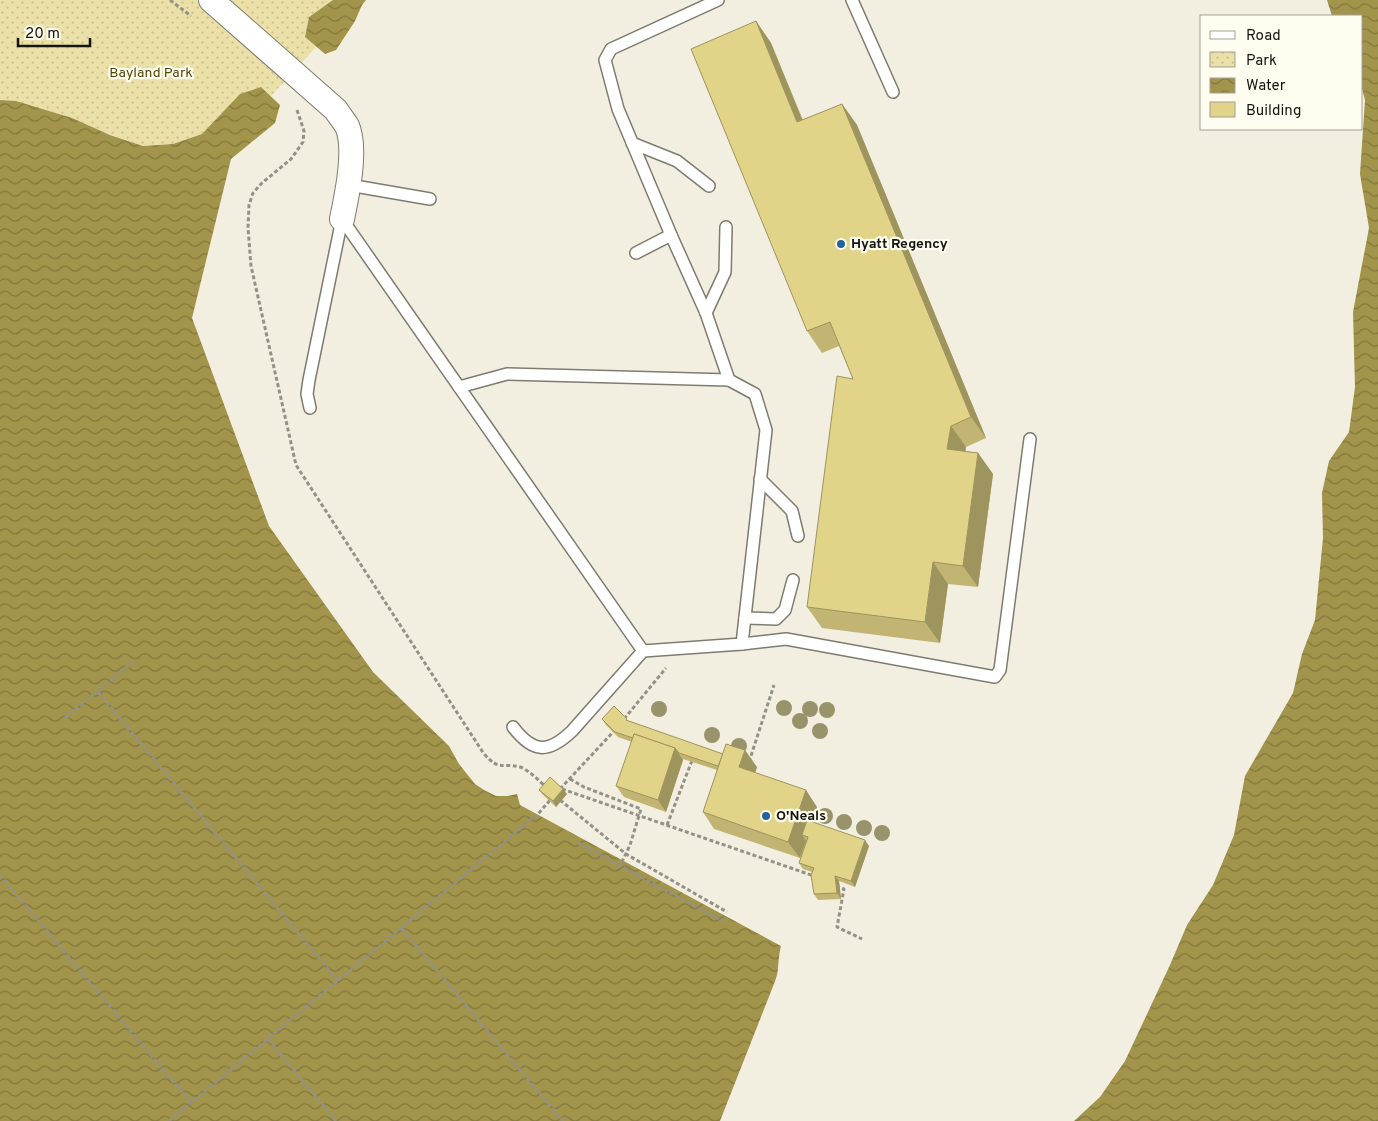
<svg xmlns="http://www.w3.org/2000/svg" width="1378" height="1121" font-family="Overpass,sans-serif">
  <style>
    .park { fill: url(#park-dots) }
    .water { fill: url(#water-waves) }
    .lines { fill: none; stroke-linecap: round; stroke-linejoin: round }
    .service-casing { stroke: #7e7c6e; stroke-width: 14 }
    .minor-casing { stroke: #7e7c6e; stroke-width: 26 }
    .path { stroke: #949287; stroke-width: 3; stroke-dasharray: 4 2.5; stroke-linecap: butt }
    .service { stroke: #fff; stroke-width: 11 }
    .minor { stroke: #fff; stroke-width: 24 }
    .tree { fill: #99936b }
    .wall { fill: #c2b574 }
    .shaded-wall { fill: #9e945e }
    .building { fill: #e1d387; stroke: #9e945e }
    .poi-dot { fill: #256399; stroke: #fffcf0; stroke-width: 2 }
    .labels { text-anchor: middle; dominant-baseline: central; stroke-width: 4.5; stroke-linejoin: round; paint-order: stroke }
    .park-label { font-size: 14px; fill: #51470b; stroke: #fffcf0 }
    .poi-label { font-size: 14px; font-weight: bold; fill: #16150f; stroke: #fffcf0; text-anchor: start }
  </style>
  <defs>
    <pattern id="park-dots" width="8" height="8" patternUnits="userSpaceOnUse" patternTransform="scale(1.25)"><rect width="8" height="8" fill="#ebe0a7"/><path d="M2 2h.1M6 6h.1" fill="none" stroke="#c9bf8f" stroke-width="1.8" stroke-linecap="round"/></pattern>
    <pattern id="water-waves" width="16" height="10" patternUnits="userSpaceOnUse" patternTransform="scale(1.25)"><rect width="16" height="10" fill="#a2944a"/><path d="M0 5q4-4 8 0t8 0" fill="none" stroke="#83783c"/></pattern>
  </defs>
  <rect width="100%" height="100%" fill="#f2efe0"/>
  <polygon class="park" points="0,0 333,0 309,17 305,37 316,47 271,96 261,87 240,94 202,134 173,144 143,146 16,101 0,100"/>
  <g class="water">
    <polygon points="333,0 366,0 362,5 355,21 336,50 325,54 305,37 309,17"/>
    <polygon points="1327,0 1378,0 1378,1121 1074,1121 1100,1097 1125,1061 1170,965 1187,925 1213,885 1234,835 1245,776 1293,693 1302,654 1315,620 1323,538 1322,493 1329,461 1349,432 1355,387 1353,312 1369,228 1360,174 1365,100 1362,89 1362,16 1332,16"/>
    <path d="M261,87L280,105L275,123L231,159L192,318L269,526L373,672L449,746L459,764L475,784L484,790L496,796H507L517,794L520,805L781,946C779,954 779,959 778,967C778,976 773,986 770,994L720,1121H0V100L16,101L72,118L110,135L143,146L173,144L202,134L240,94Z"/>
  </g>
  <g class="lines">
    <defs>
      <g id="service">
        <polyline points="852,0 893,92"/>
        <polyline points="632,143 677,161 709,186"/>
        <polyline points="349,185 430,199"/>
        <polyline points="342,219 643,651"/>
        <polyline points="671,235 706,313 729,380"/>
        <polyline points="636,253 671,235 618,109 605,60 611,49 718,0"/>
        <polyline points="706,313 725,272 726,227"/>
        <path d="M459,387L507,374L729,380L755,394L766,430L742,644L643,651L572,731C548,754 533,753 513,727"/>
        <polyline points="310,408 307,394 309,380 342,219"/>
        <polyline points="760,479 792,511 798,536"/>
        <polyline points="745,618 776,619 785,610 793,580"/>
        <polyline points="742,644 786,639 995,677 1000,670 1030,439"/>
      </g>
      <path id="minor" d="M211,0L336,110C339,115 344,121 347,126C357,148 347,195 342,219"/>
    </defs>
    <use href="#service" class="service-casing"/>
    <use href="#minor" class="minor-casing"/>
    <g class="path">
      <polyline points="170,0 191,16"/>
      <path d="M297,110L304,131L303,142L291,159L262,183L253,193L249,205L248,228L251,266L296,465L484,754C501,772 500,762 520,767C529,770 539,781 546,787"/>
      <polyline points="98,692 338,981"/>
      <polyline points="65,718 134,661"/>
      <polyline points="624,719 666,668"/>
      <polyline points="749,762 774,685"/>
      <polyline points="570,779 584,787 641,809 630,845 620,866"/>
      <polyline points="560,789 615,730"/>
      <polyline points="562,789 814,876"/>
      <polyline points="560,800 626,854 727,912"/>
      <polyline points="667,825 693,758"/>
      <polyline points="578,843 724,922"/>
      <polyline points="0,875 191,1103"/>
      <polyline points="836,886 844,889 837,927 862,939"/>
      <polyline points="402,929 563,1121"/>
      <polyline points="268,1039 336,1121"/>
      <polyline points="169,1121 538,814 551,799"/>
    </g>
    <use href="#service" class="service"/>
    <use href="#minor" class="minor"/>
  </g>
  <g class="tree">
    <circle cx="784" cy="708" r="8"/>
    <circle cx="659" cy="709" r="8"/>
    <circle cx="810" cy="709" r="8"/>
    <circle cx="827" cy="710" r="8"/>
    <circle cx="800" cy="721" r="8"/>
    <circle cx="820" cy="731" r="8"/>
    <circle cx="712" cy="735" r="8"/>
    <circle cx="739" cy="746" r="8"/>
    <circle cx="825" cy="816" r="8"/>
    <circle cx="844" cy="822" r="8"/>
    <circle cx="864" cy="828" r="8"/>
    <circle cx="882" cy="833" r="8"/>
  </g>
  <g class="wall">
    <polygon points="756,21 771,43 803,120 842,104 857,125 986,438 966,447 965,451 978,453 993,474 978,587 948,584 940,643 822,628 807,607 853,379 839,346 822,353 807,331"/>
    <polygon points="602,719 628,721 757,767 755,773 817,807 812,821 869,846 855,887 839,881 841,899 818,900 814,894 812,872 803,869 799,863 806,841 800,858 714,829 703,812 717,770 683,759 683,760 666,812 624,797 616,786 632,742 618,737 606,725"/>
    <polygon points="539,790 567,794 556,807 543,795"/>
  </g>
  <g class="shaded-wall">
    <polygon points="756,21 771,43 812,144 797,122"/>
    <polygon points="842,104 857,125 986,438 971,417"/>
    <polygon points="951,426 966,447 962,471 947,449"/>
    <polygon points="978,453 993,474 978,587 963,566"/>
    <polygon points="933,562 948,584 940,643 925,622"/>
    <polygon points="675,748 683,760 666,812 658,800"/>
    <polygon points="745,750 757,767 751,784 739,767"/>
    <polygon points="563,789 567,794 556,807 553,801"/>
    <polygon points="806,790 817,807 807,837 802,835 806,841 800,858 788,842"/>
    <polygon points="865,840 869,846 855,887 851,881"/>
    <polygon points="835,876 839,881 841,899 837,893"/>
  </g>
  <g class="building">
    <polygon points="756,21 797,122 842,104 971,417 951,426 947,449 978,453 963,566 933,562 925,622 807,607 837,376 853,379 830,322 807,331 691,49"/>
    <polygon points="614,706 627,719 626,720 723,754 718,766 679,753 675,748 634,734 633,738 615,732 602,719"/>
    <polygon points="634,734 675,748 658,800 616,786"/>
    <polygon points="726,744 745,750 739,767 806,790 788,842 703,812"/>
    <polygon points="550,777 563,789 553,801 539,790"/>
    <polygon points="807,820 865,840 851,881 835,876 837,893 814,894 811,875 814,868 799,863 808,837 802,835"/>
  </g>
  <g class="poi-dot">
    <circle cx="841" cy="244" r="5"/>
    <circle cx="766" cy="816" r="5"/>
  </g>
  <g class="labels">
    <g class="park-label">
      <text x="151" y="73">Bayland Park</text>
    </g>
    <g class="poi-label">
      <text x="851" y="244">Hyatt Regency</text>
      <text x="776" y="816">O'Neals</text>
    </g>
  </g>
  <rect x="1200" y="15" width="162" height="115" fill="#fffcf0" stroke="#a2a096"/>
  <rect x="1210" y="31" width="25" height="8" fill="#ffffff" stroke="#a2a096"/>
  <text x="1246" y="40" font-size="15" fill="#16150f">Road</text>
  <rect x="1210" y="52" width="25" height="15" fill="url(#park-dots)" stroke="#a2a096"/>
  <text x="1246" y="65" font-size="15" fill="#16150f">Park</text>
  <rect x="1210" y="78" width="25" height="15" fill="url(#water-waves)" stroke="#a2a096"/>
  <text x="1246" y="90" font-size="15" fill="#16150f">Water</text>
  <rect x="1210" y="102" width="25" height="15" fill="#e1d387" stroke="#a2a096"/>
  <text x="1246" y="115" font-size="15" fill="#16150f">Building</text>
  <path d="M18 38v8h72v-8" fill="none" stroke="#16150f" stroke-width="2.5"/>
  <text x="25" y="38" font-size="15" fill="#16150f" stroke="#fffcf0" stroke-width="4" paint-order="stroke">20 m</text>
</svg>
